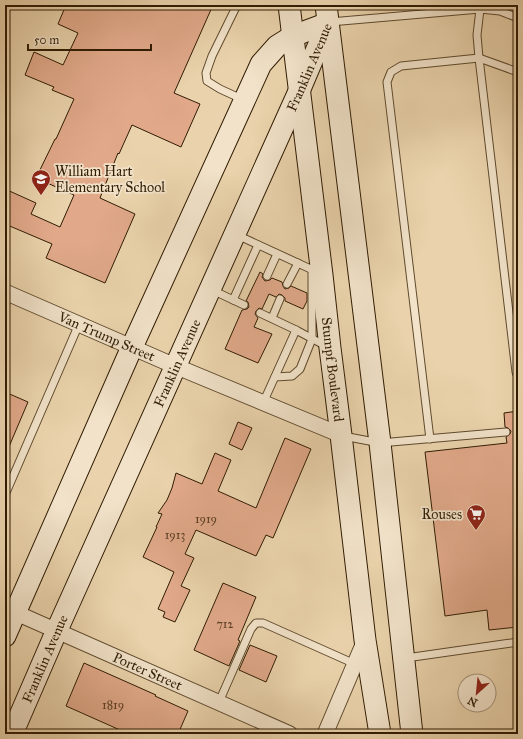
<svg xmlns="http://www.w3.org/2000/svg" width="523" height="739" font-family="'IM FELL Great Primer',serif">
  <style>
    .building { fill: #e1a98a; stroke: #301c03 }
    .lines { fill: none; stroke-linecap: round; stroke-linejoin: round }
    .lane-casing { stroke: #5e4a2d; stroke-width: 9 }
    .street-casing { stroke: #5e4a2d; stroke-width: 17 }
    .secondary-casing { stroke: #301c03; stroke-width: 23 }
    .lane { stroke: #f1e2c9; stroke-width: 7 }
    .street { stroke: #f1e2c9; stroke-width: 15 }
    .secondary { stroke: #f1e2c9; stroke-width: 21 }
    .labels { text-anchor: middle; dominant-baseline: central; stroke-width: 3.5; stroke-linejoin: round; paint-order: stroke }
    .number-label { font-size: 12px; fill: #5c3f25 }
    .street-label { font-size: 14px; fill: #301c03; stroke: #f1e2c9 }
    .poi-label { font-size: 14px; fill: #301c03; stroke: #f1e2c9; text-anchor: start }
  </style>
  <rect width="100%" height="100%" fill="#ead3ac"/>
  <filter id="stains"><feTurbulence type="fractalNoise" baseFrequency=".005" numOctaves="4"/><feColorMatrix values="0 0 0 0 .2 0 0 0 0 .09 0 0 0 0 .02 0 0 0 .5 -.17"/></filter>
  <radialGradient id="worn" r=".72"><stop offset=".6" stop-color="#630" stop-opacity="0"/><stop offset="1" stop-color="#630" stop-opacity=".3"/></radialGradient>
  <g class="building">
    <polygon points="66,5 213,5 174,93 200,104 181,147 132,125 119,154 118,153 100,198 135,214 105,283 46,258 52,244 5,224 5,189 36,203 31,214 60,227 74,195 36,178 55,139 56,139 74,99 52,90 54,87 25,75 34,52 63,65 78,33 58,24"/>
    <polygon points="260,272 263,274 262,277 265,281 270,280 272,278 282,282 283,286 285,289 289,288 291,286 307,293 307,301 303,309 285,301 285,298 282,295 279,294 276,297 269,294 262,309 259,308 256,311 255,314 258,318 254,327 272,334 258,363 225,349 242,310 247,309 249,307 248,302 246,301"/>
    <polygon points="5,392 28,402 5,456"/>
    <polygon points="518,411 518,627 489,630 487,610 445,616 425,452 507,443 506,437 510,434 511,431 508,428 505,427 504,413"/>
    <polygon points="238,422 252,428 242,450 229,444"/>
    <polygon points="285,438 311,449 273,538 266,535 256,556 196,530 185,554 194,558 181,586 190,590 175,622 163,617 165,612 158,609 174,572 143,557 157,527 156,527 162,514 158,513 167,500 172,488 176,473 202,484 215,453 231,460 218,491 256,508"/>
    <polygon points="223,583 256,597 238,640 240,641 229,666 194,650"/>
    <polygon points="250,645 277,656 266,682 239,670"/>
    <polygon points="84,663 156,695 155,696 188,711 178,734 129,734 66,706"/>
  </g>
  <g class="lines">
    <defs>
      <g id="lane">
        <polyline points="237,5 212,56 206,73 207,81 220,89 244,100"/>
        <polyline points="480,9 477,35 479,58 516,372 518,377"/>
        <polyline points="330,22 480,9 500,11 518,18"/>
        <polyline points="237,235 315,271"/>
        <polyline points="267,276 277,254"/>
        <polyline points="287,284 298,263"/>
        <polyline points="212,290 244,305"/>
        <polyline points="233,300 258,245"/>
        <polyline points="260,313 296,330 326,346"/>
        <polyline points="272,318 280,299"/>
        <polyline points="275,377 292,376 300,369 312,339 312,270"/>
        <polyline points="263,403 296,330"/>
        <polyline points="343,436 380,443 506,432"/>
        <polyline points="430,439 387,82 391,72 401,66 479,58 518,72"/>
        <polyline points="5,495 79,324"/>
        <polyline points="406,658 518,642"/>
        <polyline points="219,702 251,629 256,623 263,623 355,664"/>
      </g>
      <g id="street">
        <path id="s1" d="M5,292L175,366L341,435"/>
        <path id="s2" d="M5,608L290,734"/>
        <polyline points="325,734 365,640"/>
      </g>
      <g id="secondary">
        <path id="s3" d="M289,5L322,275L330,348L341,435L365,640L380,734"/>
        <polyline points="326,5 380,443 412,734"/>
        <polyline points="5,636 132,347 261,64 277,46 293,36 328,23"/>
        <path id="s4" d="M12,734L57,630L300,89L328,23"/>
      </g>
    </defs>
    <use href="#lane" class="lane-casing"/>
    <use href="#street" class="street-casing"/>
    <use href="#secondary" class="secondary-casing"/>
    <use href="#lane" class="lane"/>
    <use href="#street" class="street"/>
    <use href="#secondary" class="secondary"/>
  </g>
  <defs>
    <symbol id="school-pin" viewBox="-11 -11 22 30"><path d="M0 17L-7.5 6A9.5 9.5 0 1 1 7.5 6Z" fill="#8f2418" stroke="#f1e2c9"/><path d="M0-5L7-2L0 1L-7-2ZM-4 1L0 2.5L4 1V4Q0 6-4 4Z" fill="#fff"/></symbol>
    <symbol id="supermarket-pin" viewBox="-11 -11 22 30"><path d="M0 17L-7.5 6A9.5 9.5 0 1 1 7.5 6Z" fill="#8f2418" stroke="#f1e2c9"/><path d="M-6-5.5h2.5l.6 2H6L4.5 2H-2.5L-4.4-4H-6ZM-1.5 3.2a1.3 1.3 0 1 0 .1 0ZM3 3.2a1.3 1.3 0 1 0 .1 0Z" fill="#fff"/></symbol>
  </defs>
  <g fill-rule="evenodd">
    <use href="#school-pin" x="30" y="168" width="22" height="30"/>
    <use href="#supermarket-pin" x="465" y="503" width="22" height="30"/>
  </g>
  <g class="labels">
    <g class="number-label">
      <text x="206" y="519">1919</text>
      <text x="175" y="535">1913</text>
      <text x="225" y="624">712</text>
      <text x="113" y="705">1819</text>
    </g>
    <g class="street-label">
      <text stroke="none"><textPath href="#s4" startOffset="730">Franklin Avenue</textPath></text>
      <text stroke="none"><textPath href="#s1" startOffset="111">Van Trump Street</textPath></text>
      <text stroke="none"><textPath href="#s4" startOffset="406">Franklin Avenue</textPath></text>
      <text stroke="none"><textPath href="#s3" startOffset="367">Stumpf Boulevard</textPath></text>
      <text stroke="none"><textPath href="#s4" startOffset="82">Franklin Avenue</textPath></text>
      <text stroke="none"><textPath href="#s2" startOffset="156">Porter Street</textPath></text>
    </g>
    <g class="poi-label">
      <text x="55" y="171">William Hart<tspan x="55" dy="16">Elementary School</tspan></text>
      <text x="462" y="514" text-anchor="end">Rouses</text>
    </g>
  </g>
  <rect width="523" height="739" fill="none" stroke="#ead3ac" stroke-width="20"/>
  <rect x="6" y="6" width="511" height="727" fill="none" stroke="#301c03" stroke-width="2"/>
  <rect x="10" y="10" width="503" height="719" fill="none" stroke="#301c03"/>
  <g transform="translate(477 693) rotate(207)"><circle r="19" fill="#f1e2c9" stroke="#a4937a"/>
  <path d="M0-3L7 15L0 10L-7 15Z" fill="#8f2418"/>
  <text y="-6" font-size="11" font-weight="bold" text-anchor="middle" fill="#301c03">N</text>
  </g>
  <path d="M28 44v6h123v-6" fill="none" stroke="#301c03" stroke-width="2"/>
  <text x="34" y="44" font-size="12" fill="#301c03" stroke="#f1e2c9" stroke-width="3" paint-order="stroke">50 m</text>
  <rect width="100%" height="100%" filter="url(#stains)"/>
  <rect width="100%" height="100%" fill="url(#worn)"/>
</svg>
